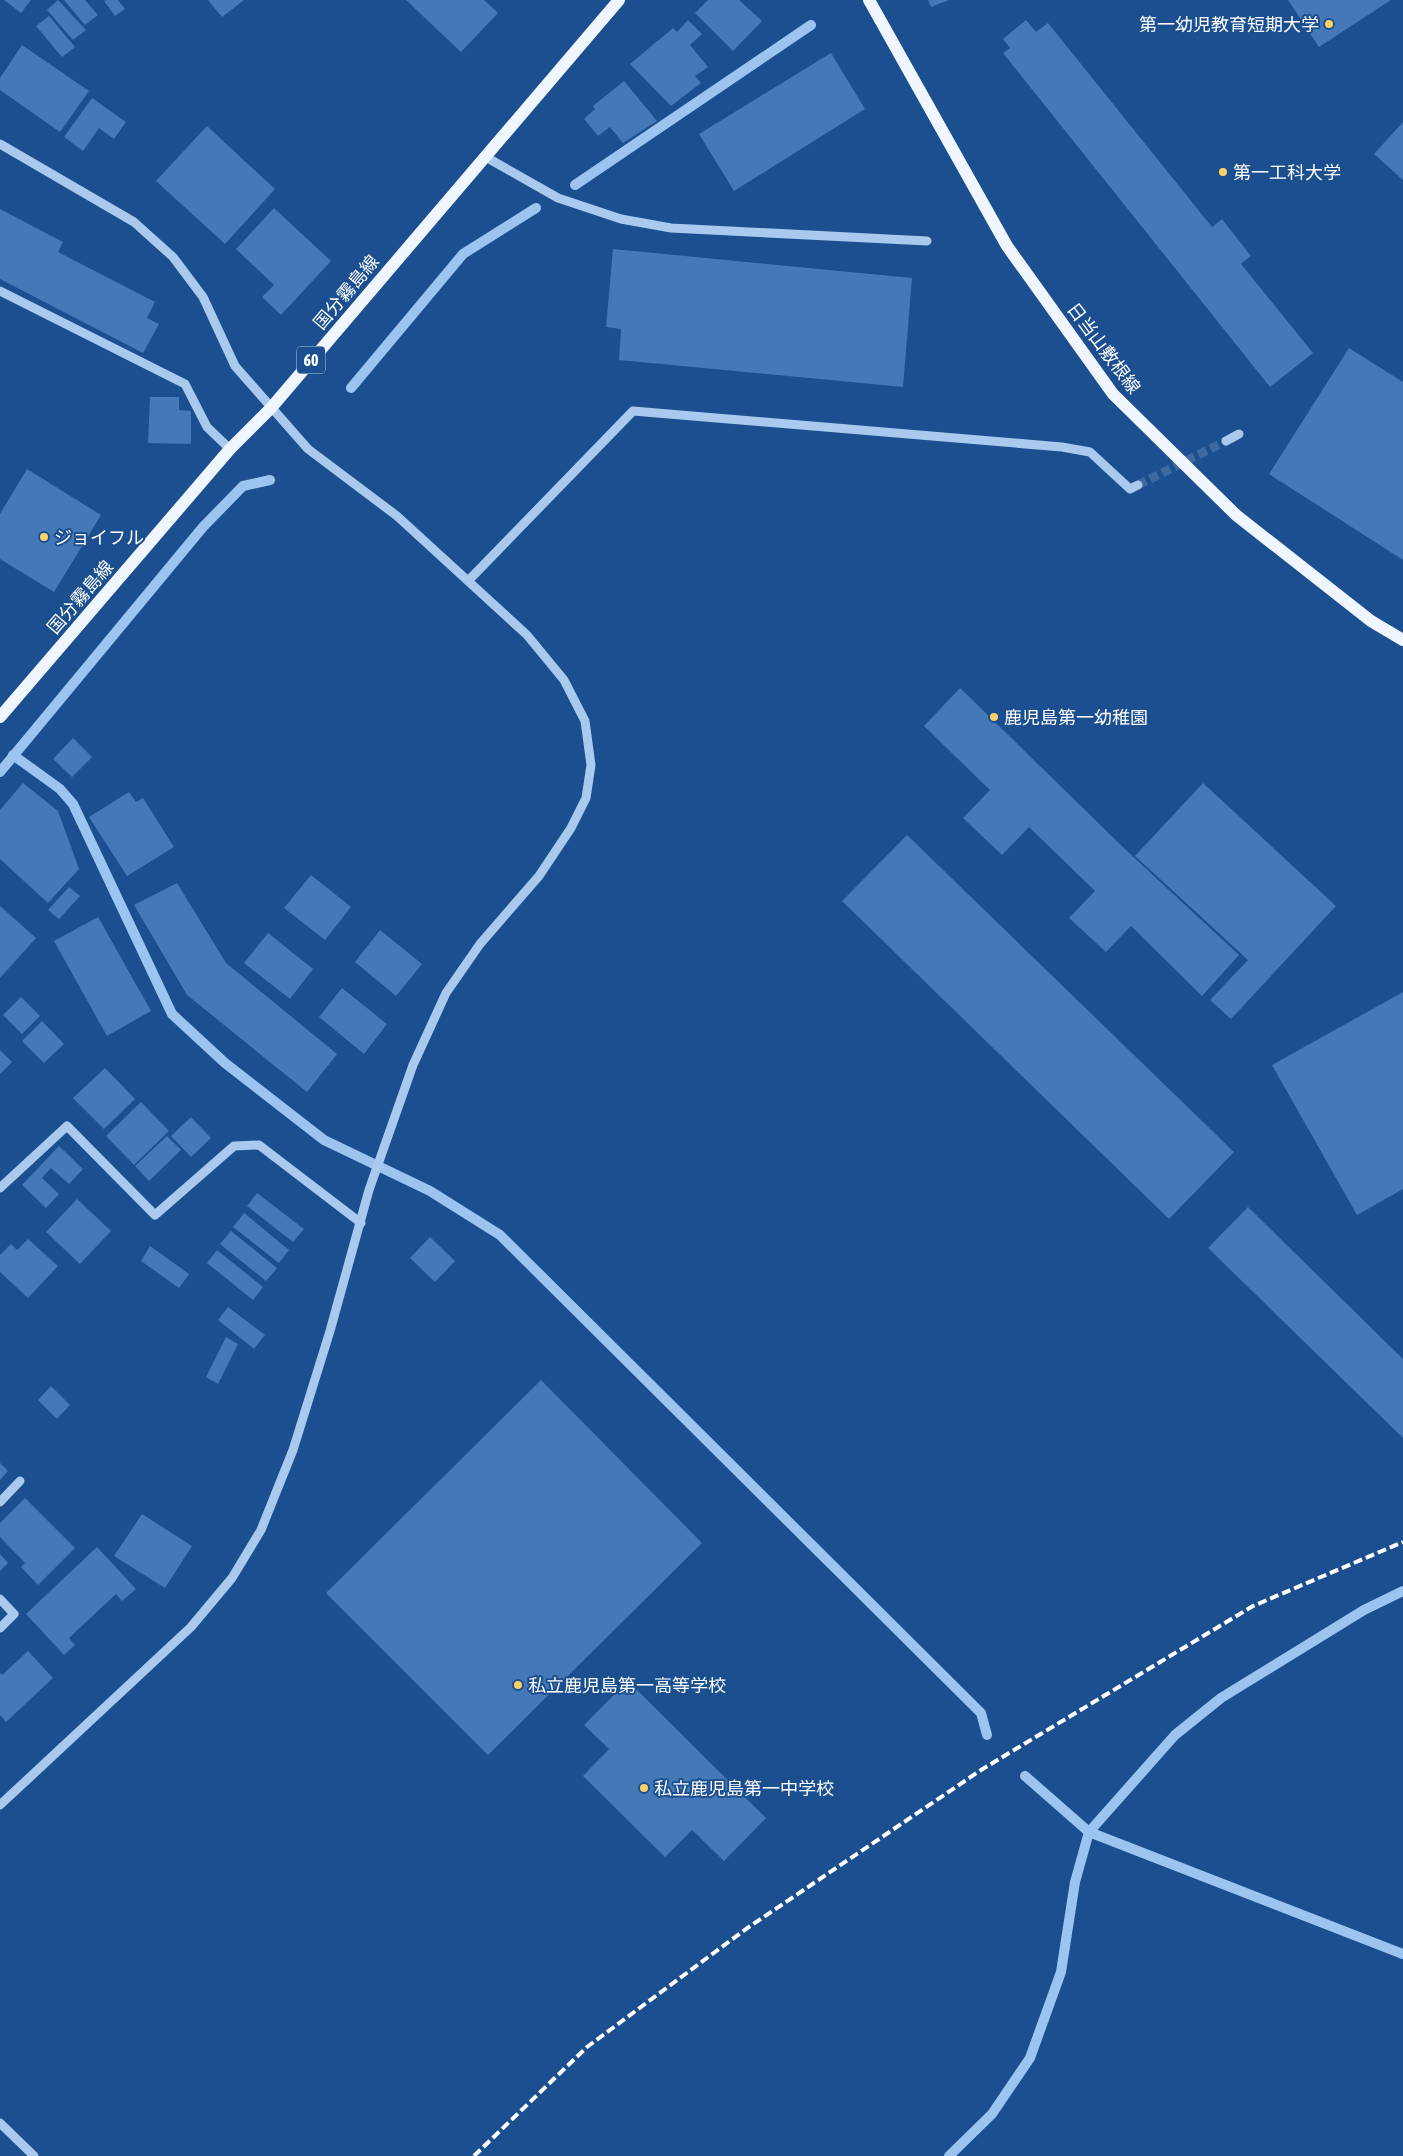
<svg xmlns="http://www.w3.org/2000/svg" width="1403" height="2156" font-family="'Asap Condensed','Noto Sans JP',sans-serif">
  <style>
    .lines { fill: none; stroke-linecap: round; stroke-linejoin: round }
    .stream { stroke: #9cc4f0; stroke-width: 10 }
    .building { fill: #4478b7 }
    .minor-tunnel { stroke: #3d69a0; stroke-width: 9; stroke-dasharray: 9 4.5; stroke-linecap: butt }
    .minor { stroke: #a9c9ee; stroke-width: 9 }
    .major { stroke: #f0f6ff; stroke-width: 12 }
    .rail { stroke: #fff; stroke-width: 4; stroke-dasharray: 9 4; stroke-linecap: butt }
    .poi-dot { fill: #ffd166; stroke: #1b4f8f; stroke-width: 2 }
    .labels { text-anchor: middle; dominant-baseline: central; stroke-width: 4; stroke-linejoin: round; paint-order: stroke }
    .shield { fill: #1b4f8f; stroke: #bbcadd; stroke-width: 1 }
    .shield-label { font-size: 16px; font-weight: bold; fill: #fff }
    .poi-label { font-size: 18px; fill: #fff; stroke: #1b4f8f; text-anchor: start }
    .street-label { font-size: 18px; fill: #fff; stroke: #1b4f8f }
  </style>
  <rect width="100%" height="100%" fill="#1b4f8f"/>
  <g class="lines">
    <g class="stream">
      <polyline points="575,185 811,25"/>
      <polyline points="351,388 463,254 536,208"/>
      <polyline points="13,755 60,789 73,804 172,1014 225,1063 324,1140 430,1191 500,1235 981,1713 987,1735"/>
      <polyline points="0,772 203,527 243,486 270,480"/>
      <polyline points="1025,1776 1089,1832 1403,1954"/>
      <polyline points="949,2156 992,2114 1030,2058 1061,1972 1075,1882 1089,1832 1175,1735 1221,1698 1364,1610 1403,1591"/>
    </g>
  </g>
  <g class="building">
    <polygon points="4,0 31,0 21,13"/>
    <polygon points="58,0 86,30 73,40 47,10"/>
    <polygon points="64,0 85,0 98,15 85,25"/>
    <polygon points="106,0 118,0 125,9 115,16 104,1"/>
    <polygon points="208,0 244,0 222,17"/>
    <polygon points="406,0 484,0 498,13 461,52"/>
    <polygon points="708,0 739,0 762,21 733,51 695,13"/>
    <polygon points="928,0 949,0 931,7"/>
    <polygon points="1288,0 1391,0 1319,47"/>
    <polygon points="49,16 75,47 62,57 36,26"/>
    <polygon points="688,20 702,34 690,45 708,67 695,76 701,83 671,106 630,64 673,28 677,32"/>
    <polygon points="1026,20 1036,32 1048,23 1212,227 1222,219 1251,256 1241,264 1313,353 1270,387 1003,53 1010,48 1003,39"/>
    <polygon points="22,45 89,91 60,132 0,90 0,78"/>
    <polygon points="831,53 865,109 734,191 699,134"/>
    <polygon points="624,81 657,121 623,143 610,127 598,136 584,119 595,109 593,106"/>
    <polygon points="92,98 126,122 114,139 99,128 83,151 64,137"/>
    <polygon points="1403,122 1403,180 1374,154"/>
    <polygon points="207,126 275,189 225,244 156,181"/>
    <polygon points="274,208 331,261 281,315 262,297 274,285 236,249"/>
    <polygon points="0,209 63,242 58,252 155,302 147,318 159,324 143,353 0,279"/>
    <polygon points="613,249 912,278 903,387 619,360 621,329 606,327"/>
    <polygon points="1349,348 1403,382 1403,560 1269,474"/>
    <polygon points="150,397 179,397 179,410 191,411 191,444 148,443"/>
    <polygon points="27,469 101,515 54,592 0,559 0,514"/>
    <polygon points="960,688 1127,851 1239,955 1202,996 1131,926 1106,952 1069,918 1095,891 1029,827 1002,855 963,818 990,790 924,726"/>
    <polygon points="73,738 92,757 72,777 53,759"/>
    <polygon points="23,783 58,811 79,869 48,903 0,859 0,810"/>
    <polygon points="1203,783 1336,906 1231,1019 1210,1000 1248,960 1135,856"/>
    <polygon points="129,792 136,802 143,798 174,847 127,876 89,817"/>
    <polygon points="907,835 1234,1152 1169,1219 842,901"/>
    <polygon points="311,875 351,907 325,940 284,908"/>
    <polygon points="177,883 226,963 337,1054 307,1092 187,995 134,905"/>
    <polygon points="69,887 80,896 59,919 48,910"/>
    <polygon points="0,906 36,938 0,978"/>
    <polygon points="98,917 151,1011 107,1036 54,941"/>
    <polygon points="380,930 422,964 396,996 355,962"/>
    <polygon points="268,933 313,969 290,999 244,963"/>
    <polygon points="342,988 387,1024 364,1054 319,1017"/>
    <polygon points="1403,992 1403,1189 1357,1215 1272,1065"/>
    <polygon points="21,997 40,1016 22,1034 3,1015"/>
    <polygon points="42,1021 64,1044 44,1063 22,1041"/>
    <polygon points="0,1050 12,1062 0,1074"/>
    <polygon points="105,1068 135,1099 104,1129 73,1098"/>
    <polygon points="141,1102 169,1131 134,1165 106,1136"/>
    <polygon points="191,1117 211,1138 191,1157 171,1136"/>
    <polygon points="167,1136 181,1150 149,1181 135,1166"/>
    <polygon points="59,1146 83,1169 69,1184 51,1168 42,1178 59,1194 46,1208 22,1185"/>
    <polygon points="257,1193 304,1229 293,1242 247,1206"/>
    <polygon points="77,1199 111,1231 80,1264 46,1232"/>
    <polygon points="1248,1207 1403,1359 1403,1438 1208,1248"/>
    <polygon points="244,1213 289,1250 279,1263 233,1227"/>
    <polygon points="231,1231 277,1268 266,1281 220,1244"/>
    <polygon points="430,1237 455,1261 435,1282 410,1258"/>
    <polygon points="28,1239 58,1266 28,1298 0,1272 0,1255 11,1244 17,1250"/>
    <polygon points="150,1246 189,1274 179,1288 141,1261"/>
    <polygon points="217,1250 263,1287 253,1300 207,1263"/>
    <polygon points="228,1307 265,1335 254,1349 218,1320"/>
    <polygon points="226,1337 238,1344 218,1384 206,1377"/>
    <polygon points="541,1380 702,1543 488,1755 326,1593"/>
    <polygon points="51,1386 70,1405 57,1419 38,1400"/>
    <polygon points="0,1463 8,1471 0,1480"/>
    <polygon points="25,1498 75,1548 38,1585 21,1567 25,1563 0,1537 0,1523"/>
    <polygon points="142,1514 192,1546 165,1588 114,1556"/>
    <polygon points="97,1547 136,1589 122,1601 116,1594 69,1638 75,1645 64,1655 26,1614"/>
    <polygon points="0,1554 8,1563 0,1571"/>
    <polygon points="28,1651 53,1678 6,1722 0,1715 0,1673 2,1675"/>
    <polygon points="628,1681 766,1818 724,1861 692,1830 665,1857 583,1776 609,1749 584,1725"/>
  </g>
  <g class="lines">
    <polyline class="minor-tunnel" points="1138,485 1226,441"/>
    <g class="minor">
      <polyline points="0,144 134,222 173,257 203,297 235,366 308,449 397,516 527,635 564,680 585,721 591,765 586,798 571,828 539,876 480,944 446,993 413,1065 369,1190 330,1331 293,1450 261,1530 232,1578 191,1627 0,1805"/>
      <polyline points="484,156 558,198 621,219 671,228 927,241"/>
      <polyline points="0,291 185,384 207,427 230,449"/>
      <polyline points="1226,441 1239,434"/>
      <polyline points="469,580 633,411 1062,447 1090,452 1130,489 1138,485"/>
      <polyline points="0,1188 67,1126 155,1215 234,1146 259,1145 361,1223"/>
      <polyline points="0,1502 20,1481"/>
      <polyline points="0,1599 14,1614 0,1628"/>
      <polyline points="0,2123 34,2156"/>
    </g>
    <g class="major">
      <polyline points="869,0 1007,246 1113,394 1236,515 1371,621 1403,640"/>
      <polyline points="0,717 230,449 271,408 619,0"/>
    </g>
    <polyline class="rail" points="474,2156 587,2047 746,1929 981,1770 1253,1606 1403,1542"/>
  </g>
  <g class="poi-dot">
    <circle cx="1329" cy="24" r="5"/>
    <circle cx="1223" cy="172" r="5"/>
    <circle cx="44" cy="537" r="5"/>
    <circle cx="994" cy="717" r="5"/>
    <circle cx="518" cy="1685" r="5"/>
    <circle cx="644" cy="1788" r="5"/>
  </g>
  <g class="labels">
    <rect class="shield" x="297" y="346.5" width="28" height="27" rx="4"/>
    <g class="shield-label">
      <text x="311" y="360">60</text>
    </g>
    <g class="poi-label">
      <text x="1319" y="24" text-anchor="end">第一幼児教育短期大学</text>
      <text x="1233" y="172">第一工科大学</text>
      <text x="54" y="537">ジョイフル</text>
      <text x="1004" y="717">鹿児島第一幼稚園</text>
      <text x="528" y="1685">私立鹿児島第一高等学校</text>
      <text x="654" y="1788">私立鹿児島第一中学校</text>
    </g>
    <g class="street-label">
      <text transform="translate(346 292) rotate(-50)">国分霧島線</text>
      <text transform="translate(1104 348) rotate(53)">日当山敷根線</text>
      <text transform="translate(80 597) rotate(-49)">国分霧島線</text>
    </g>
  </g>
</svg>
